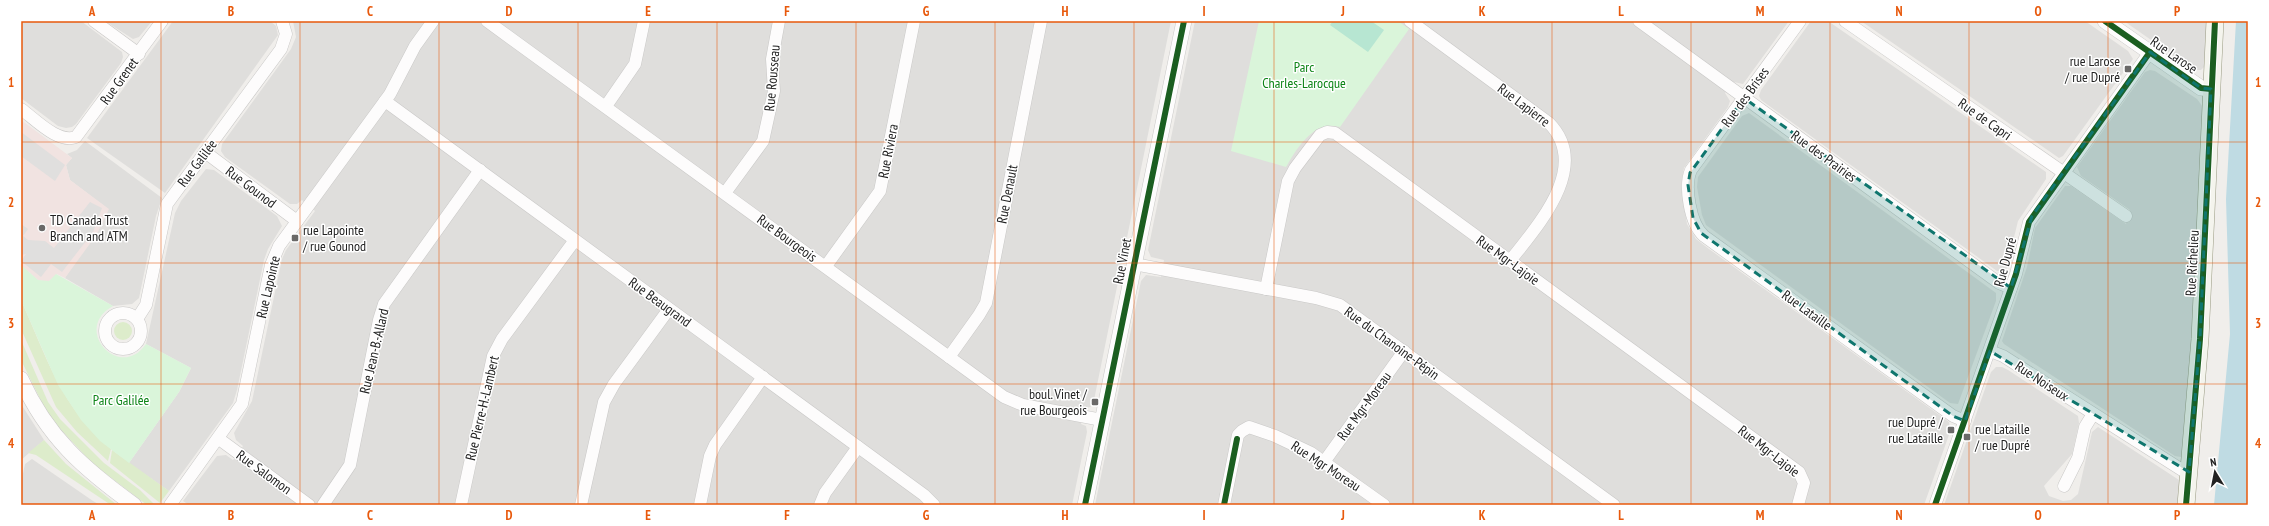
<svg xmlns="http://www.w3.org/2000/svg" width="2269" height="526" font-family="'PT Sans Narrow',sans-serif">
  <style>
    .residential { fill: #dfdedc }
    .commercial { fill: #f1e3e1 }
    .grass { fill: #ddeccb }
    .park { fill: #daf5da }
    .pitch { fill: #b7e6d2 }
    .parking { fill: #e0dfde }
    .water { fill: #bfdbe3 }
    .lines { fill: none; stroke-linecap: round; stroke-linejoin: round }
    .minor-casing { stroke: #c9c8c7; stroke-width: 13 }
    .tertiary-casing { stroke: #c9c8c7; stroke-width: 16 }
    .secondary-casing { stroke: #999a82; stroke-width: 18 }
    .minor { stroke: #fdfcfc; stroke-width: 12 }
    .tertiary { stroke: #fdfcfc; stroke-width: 15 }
    .secondary { stroke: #f4f4ed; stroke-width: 17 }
    .cycleway-casing { stroke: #fff; stroke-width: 8 }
    .cycleway { stroke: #1b5e20; stroke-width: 6 }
    .marked { fill: #0f766e; fill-opacity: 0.2; stroke: #0f766e; stroke-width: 3; stroke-dasharray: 8 5; stroke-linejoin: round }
    .grid { fill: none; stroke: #e8590c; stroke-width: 1; stroke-opacity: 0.55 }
    .poi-dot { fill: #6a6968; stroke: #fff; stroke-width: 1.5 }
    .labels { text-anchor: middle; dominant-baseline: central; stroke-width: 3; stroke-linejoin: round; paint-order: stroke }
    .street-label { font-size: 14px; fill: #222; stroke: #fff }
    .poi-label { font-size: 14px; fill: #222; stroke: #fff; text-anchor: end }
    .park-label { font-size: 14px; fill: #0c8416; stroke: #fff }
    .neatline { fill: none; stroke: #e8590c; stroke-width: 1.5 }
    .grid-label { font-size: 13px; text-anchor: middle; font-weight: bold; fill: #e8590c }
  </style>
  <rect width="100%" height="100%" fill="#f0eeeb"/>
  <g class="residential">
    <polygon points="21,21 81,21 122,52 123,57 121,63 76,124 72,127 66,128 58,126 21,98"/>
    <polygon points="105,21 152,21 139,37 133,39"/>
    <polygon points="173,21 270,21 276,26 278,35 165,193 87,138"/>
    <polygon points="293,21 1171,21 1093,405 1090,407 1084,408 1081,424 1086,426 1087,432 1072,505 189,505 183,501 217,456 226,455 233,460 243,446 236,440 234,433 252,401 282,259 286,250 315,211 302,200 297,204 290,204 225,157 221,151 222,144 291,49 296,37"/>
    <polygon points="1195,21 1789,21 1743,84 1734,82 1725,93 1730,101 1728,107 1684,168 1681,186 1687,224 1696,239 1709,249 1949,422 1950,432 1924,505 1095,505 1141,281 1146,275 1161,277 1164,260 1151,257 1148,250"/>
    <polygon points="1811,21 1828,21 2046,172 2046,179 2018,221 2006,270 1997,271 1761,100 1759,96 1761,90"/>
    <polygon points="1861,21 2085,21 2128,51 2133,59 2063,156 2059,158"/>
    <polygon points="2124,21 2207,21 2204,67 2201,70 2194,70"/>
    <polygon points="2150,70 2155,71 2197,99 2203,107 2194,312 2181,457 2175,456 2004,344 2002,341 2027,267 2035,228 2065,186 2071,186 2126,224 2130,210 2081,176 2077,167 2145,72"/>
    <polygon points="1749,113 1996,293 1996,301 1958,404 1950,403 1706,225 1702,215 1697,187 1698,177 1742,116"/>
    <polygon points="85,141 162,198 156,216 139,298 132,304 113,306 65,278 108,209 70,180 66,165 72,158 67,154 77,150"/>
    <polygon points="206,169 214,170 277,216 282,226 268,249 264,260 237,390 233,403 169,491 129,463 179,392 191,368 146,344 175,213 181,201"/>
    <polygon points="1996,367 2002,367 2008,370 2078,416 2079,423 2072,454 2044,486 2049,496 2063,501 2071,500 2078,494 2092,432 2098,427 2179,480 2179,505 1944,505 1991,372"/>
    <polygon points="21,404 44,440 21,460"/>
    <polygon points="32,459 93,501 100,505 21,505 21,483 25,464"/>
  </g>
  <polygon class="commercial" points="21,120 72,158 66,165 70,180 109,209 97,234 65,278 57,274 49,281 45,282 38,280 21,265"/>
  <g class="grass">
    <path d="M21,300C46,356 62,409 111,449L108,461L77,432L56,407L21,329Z"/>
    <circle cx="123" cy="331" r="9"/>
    <polygon points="21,340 48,402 60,419 104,463 140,490 155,505 147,505 93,464 49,417 21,360"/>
    <polygon points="44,440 66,464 117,505 111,505 36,455 28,453"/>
    <polygon points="112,450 169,491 160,503 110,463"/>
  </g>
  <g class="park">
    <path d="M1259,21H1398L1409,29L1340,127C1314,119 1297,148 1286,167L1231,151Z"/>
    <path d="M21,265L38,280L49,281L56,274L113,306C71,329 120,382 146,344L191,368L179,392L129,463L100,441L81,420L58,385L21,300Z"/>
  </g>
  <polygon class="pitch" points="1333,21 1371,21 1384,30 1368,52 1330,25"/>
  <g class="parking">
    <polygon points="21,132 65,165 55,181 21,156"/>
    <polygon points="90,202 102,208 93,232 62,272 51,264 41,277 21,261 26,254 21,255 21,224 28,229 23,236 28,240 45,241 54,248"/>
  </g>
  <polygon class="water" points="2236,21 2248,21 2248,505 2214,505 2230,334 2226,199"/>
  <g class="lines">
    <defs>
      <g id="minor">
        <polyline points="94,21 139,54"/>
        <polyline points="487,21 1004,397 1023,405 1102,420"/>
        <path d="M1410,21L1549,123C1592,167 1537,226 1510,261"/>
        <polyline points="1639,21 1999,283 2011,288"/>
        <path d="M1800,21L1691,170C1684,186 1690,224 1704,236L1953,416L1965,421"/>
        <polyline points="1845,21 2126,216"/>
        <polyline points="385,101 924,495 934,505"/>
        <polyline points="606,106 635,64 644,21"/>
        <path d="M21,109C35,119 58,144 76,137L162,21"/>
        <polyline points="205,152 297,221"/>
        <polyline points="725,193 763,141 774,91 772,59 779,21"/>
        <polyline points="1134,264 1316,298 1340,305 1614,505"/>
        <polyline points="826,266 880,191 914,21"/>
        <polyline points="1266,289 1288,181 1295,168 1320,135 1327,132 1335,133 1799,472 1804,483 1798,505"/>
        <circle cx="123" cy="331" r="18"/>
        <polyline points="137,319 146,305 167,204 281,49 286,34 282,21"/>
        <polyline points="1990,351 2003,356 2182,470 2189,472"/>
        <polyline points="949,357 979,315 986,303 1041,21"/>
        <polyline points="219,439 309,505"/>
        <polyline points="1324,462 1404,351"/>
        <polyline points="2064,486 2078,458 2085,427 2093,414"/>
        <polyline points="170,505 242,404 271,265 279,246 390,94 415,46 433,21"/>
        <polyline points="323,505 350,465 379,320 384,304 480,170"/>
        <polyline points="461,505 493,356 502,339 575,240"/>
        <polyline points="581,505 604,402 614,384 669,309"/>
        <polyline points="700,505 710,456 715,445 763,377"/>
        <polyline points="820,505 825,493 858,447"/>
        <polyline points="1224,505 1238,435 1242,431 1249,427 1275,436 1311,453 1384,505"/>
        <polyline points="1935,505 2016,274 2029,222 2150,52"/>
      </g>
      <g id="tertiary">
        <polyline points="2105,21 2201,88 2211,89"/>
        <path d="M21,379C47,437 84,469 134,505"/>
        <polyline points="1085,505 1184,21"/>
      </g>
      <polyline id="secondary" points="2186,505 2200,339 2215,21"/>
    </defs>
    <use href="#minor" class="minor-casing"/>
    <use href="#tertiary" class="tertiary-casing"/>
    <use href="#secondary" class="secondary-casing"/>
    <use href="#minor" class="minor"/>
    <use href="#tertiary" class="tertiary"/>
    <use href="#secondary" class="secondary"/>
    <defs>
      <g id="cycleway">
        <polyline points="2105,21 2201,88 2211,89"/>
        <polyline points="1085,505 1184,21"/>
        <polyline points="1224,505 1237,439"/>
        <polyline points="1935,505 2016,274 2029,222 2150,52"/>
        <polyline points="2186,505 2200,339 2215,21"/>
      </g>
    </defs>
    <use href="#cycleway" class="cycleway-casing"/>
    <use href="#cycleway" class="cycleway"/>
  </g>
  <path class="marked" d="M2150,52L2201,88L2211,89L2200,339L2189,472L1990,351L1965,421L1953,416L1701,233L1693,218L1688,185L1690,173L1744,98L2011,288L2032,216Z"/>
  <path class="grid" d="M161,21V505M300,21V505M439,21V505M578,21V505M717,21V505M856,21V505M995,21V505M1134,21V505M1274,21V505M1413,21V505M1552,21V505M1691,21V505M1830,21V505M1969,21V505M2108,21V505M21,142H2248M21,263H2248M21,384H2248"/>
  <g class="poi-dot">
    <rect x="2124" y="65" width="8" height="8" rx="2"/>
    <circle cx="42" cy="228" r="4"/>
    <rect x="291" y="234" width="8" height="8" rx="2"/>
    <rect x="1091" y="398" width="8" height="8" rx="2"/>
    <rect x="1947" y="426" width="8" height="8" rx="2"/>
    <rect x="1963" y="433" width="8" height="8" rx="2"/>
  </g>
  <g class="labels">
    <g class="street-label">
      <text transform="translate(2174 55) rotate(35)">Rue Larose</text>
      <text transform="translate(772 78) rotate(-85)">Rue Rousseau</text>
      <text transform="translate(119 81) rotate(-54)">Rue Grenet</text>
      <text transform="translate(1745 97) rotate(-54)">Rue des Brises</text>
      <text transform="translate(1524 105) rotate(37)">Rue Lapierre</text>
      <text transform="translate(1985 119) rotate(35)">Rue de Capri</text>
      <text transform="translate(888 151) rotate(-79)">Rue Riviera</text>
      <text transform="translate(1824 156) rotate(36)">Rue des Prairies</text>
      <text transform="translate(197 163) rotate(-53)">Rue Galilée</text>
      <text transform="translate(251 187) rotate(37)">Rue Gounod</text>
      <text transform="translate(1007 194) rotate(-79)">Rue Denault</text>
      <text transform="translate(787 238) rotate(36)">Rue Bourgeois</text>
      <text transform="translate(1508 260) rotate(36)">Rue Mgr-Lajoie</text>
      <text transform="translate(1122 261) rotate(-79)">Rue Vinet</text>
      <text transform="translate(2005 262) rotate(-75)">Rue Dupré</text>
      <text transform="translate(2192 263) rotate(-87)">Rue Richelieu</text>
      <text transform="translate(268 287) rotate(-77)">Rue Lapointe</text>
      <text transform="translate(660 302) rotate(36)">Rue Beaugrand</text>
      <text transform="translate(1807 310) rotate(36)">Rue Lataille</text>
      <text transform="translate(1392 343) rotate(36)">Rue du Chanoine-Pépin</text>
      <text transform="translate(374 351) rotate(-77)">Rue Jean-B.-Allard</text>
      <text transform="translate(2042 381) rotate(33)">Rue Noiseux</text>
      <text transform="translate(1364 406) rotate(-54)">Rue Mgr-Moreau</text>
      <text transform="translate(482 408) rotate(-77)">Rue Pierre-H.-Lambert</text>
      <text transform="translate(1769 451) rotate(38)">Rue Mgr-Lajoie</text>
      <text transform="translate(1326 466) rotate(33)">Rue Mgr Moreau</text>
      <text transform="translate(264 472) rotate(36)">Rue Salomon</text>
    </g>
    <g class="poi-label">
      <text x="2120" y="61">rue Larose<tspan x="2120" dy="16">/ rue Dupré</tspan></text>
      <text x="50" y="220" text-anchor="start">TD Canada Trust<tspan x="50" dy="16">Branch and ATM</tspan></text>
      <text x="303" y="230" text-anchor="start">rue Lapointe<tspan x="303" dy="16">/ rue Gounod</tspan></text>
      <text x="1087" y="394">boul. Vinet /<tspan x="1087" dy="16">rue Bourgeois</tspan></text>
      <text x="1943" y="422">rue Dupré /<tspan x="1943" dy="16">rue Lataille</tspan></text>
      <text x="1975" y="429" text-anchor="start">rue Lataille<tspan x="1975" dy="16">/ rue Dupré</tspan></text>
    </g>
    <g class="park-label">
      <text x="1304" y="67">Parc<tspan x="1304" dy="16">Charles-Larocque</tspan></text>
      <text x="121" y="400">Parc Galilée</text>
    </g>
  </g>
  <rect width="2269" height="526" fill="none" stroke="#ffffff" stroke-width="44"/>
  <g transform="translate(2215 472) rotate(350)" stroke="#ffffff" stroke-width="3" paint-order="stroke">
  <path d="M0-3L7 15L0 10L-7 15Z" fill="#222222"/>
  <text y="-6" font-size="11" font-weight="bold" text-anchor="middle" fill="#222222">N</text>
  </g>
  <rect x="22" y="22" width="2225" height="482" class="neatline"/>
  <g class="grid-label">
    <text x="92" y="16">A</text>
    <text x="231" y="16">B</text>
    <text x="370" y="16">C</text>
    <text x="509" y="16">D</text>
    <text x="648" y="16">E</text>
    <text x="787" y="16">F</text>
    <text x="926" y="16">G</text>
    <text x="1065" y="16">H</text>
    <text x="1204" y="16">I</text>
    <text x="1343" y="16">J</text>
    <text x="1482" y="16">K</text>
    <text x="1621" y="16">L</text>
    <text x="1760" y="16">M</text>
    <text x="1899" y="16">N</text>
    <text x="2038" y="16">O</text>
    <text x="2177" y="16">P</text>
    <text x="11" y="87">1</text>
    <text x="2258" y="87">1</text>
    <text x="11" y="207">2</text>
    <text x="2258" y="207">2</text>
    <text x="11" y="328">3</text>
    <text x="2258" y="328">3</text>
    <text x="11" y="448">4</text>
    <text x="2258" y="448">4</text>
    <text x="92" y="520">A</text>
    <text x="231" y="520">B</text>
    <text x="370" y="520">C</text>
    <text x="509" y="520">D</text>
    <text x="648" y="520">E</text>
    <text x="787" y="520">F</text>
    <text x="926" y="520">G</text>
    <text x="1065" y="520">H</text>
    <text x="1204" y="520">I</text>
    <text x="1343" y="520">J</text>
    <text x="1482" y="520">K</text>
    <text x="1621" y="520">L</text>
    <text x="1760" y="520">M</text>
    <text x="1899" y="520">N</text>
    <text x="2038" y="520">O</text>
    <text x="2177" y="520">P</text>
  </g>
</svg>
